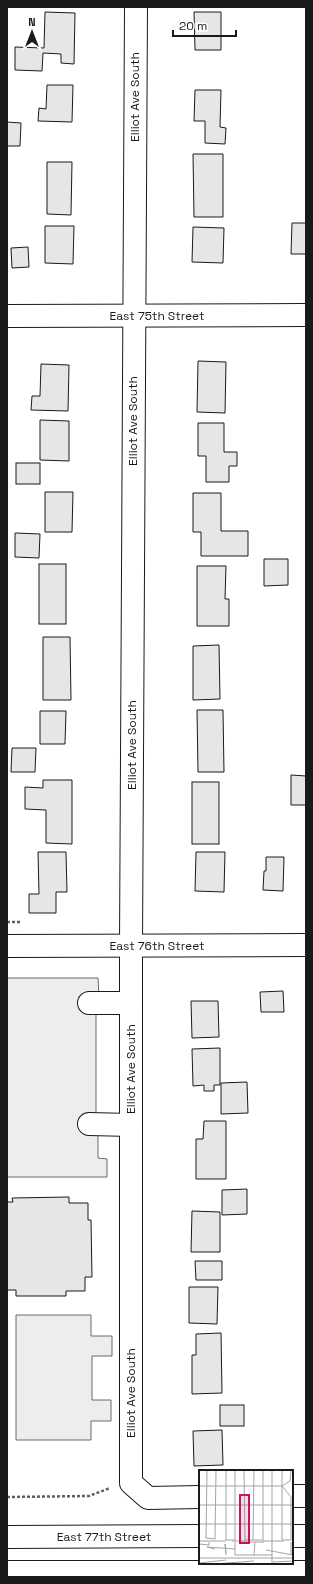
<svg xmlns="http://www.w3.org/2000/svg" width="313" height="1584" font-family="'Space Grotesk',sans-serif">
  <style>
    .built { fill: #ededed; stroke: #6a6a6a }
    .building { fill: #e6e6e6; stroke: #1a1a1a }
    .lines { fill: none; stroke-linecap: round; stroke-linejoin: round }
    .minor-casing { stroke: #1a1a1a; stroke-width: 24 }
    .path { stroke: #5f5f5f; stroke-width: 2.5; stroke-dasharray: 3 2; stroke-linecap: butt }
    .minor { stroke: #fff; stroke-width: 22 }
    .labels { text-anchor: middle; dominant-baseline: central; stroke-width: 3; stroke-linejoin: round; paint-order: stroke }
    .street-label { font-size: 12px; fill: #1a1a1a; stroke: #fff }
    .inset-road { fill: none; stroke: #a3a3a3; stroke-width: 1 }
    .view { fill: #c2185b; fill-opacity: 0.15; stroke: #c2185b; stroke-width: 2 }
    .inset-edge { fill: none; stroke: #1a1a1a; stroke-width: 2 }
  </style>
  <rect width="100%" height="100%" fill="#fff"/>
  <g class="built">
    <polygon points="7,978 98,978 99,997 96,1011 96,1116 98,1132 98,1158 107,1159 107,1177 7,1177"/>
    <polygon points="16,1315 91,1315 91,1336 112,1336 112,1356 92,1356 92,1400 111,1400 111,1421 91,1421 91,1440 16,1440"/>
  </g>
  <g class="building">
    <polygon points="45,12 75,13 74,64 61,63 61,54 43,53 42,71 15,70 15,47 44,48"/>
    <polygon points="194,12 221,12 221,50 195,50"/>
    <polygon points="47,85 73,85 72,122 38,121 39,108 46,109"/>
    <polygon points="195,90 221,90 220,127 226,128 225,144 205,143 205,121 194,121"/>
    <polygon points="7,122 21,123 20,146 7,146"/>
    <polygon points="193,154 223,154 223,217 194,217"/>
    <polygon points="47,162 72,162 71,215 47,214"/>
    <polygon points="292,223 306,223 306,254 291,254"/>
    <polygon points="45,226 74,226 73,264 45,263"/>
    <polygon points="193,227 224,228 223,263 192,262"/>
    <polygon points="28,247 29,267 12,268 11,248"/>
    <polygon points="198,361 226,362 225,413 197,412"/>
    <polygon points="41,364 69,365 68,411 31,410 32,396 40,396"/>
    <polygon points="40,420 69,421 69,461 40,460"/>
    <polygon points="198,423 224,423 224,452 237,452 237,466 229,466 229,482 206,482 206,456 198,456"/>
    <rect x="16" y="463" width="24" height="21"/>
    <polygon points="45,492 73,492 72,532 45,532"/>
    <polygon points="193,493 221,493 221,531 248,531 248,556 201,556 201,532 193,532"/>
    <polygon points="15,533 40,534 39,558 15,557"/>
    <polygon points="264,559 288,559 288,585 264,586"/>
    <rect x="39" y="564" width="27" height="60"/>
    <polygon points="197,566 226,566 225,599 229,599 229,626 197,626"/>
    <polygon points="43,637 70,637 71,700 43,700"/>
    <polygon points="219,645 220,699 193,700 193,646"/>
    <polygon points="197,710 223,710 224,772 198,772"/>
    <polygon points="40,711 66,711 65,744 40,744"/>
    <polygon points="12,748 36,748 35,772 11,772"/>
    <polygon points="291,775 306,776 306,805 291,805"/>
    <polygon points="43,780 72,780 72,844 46,843 46,810 25,809 25,787 43,788"/>
    <rect x="192" y="782" width="27" height="62"/>
    <polygon points="38,852 66,852 67,892 56,892 56,913 29,913 29,894 39,894"/>
    <polygon points="196,852 225,852 224,892 195,891"/>
    <polygon points="266,857 284,857 283,891 263,890 264,871 266,871"/>
    <polygon points="283,991 284,1012 261,1012 260,992"/>
    <polygon points="191,1001 218,1001 219,1037 192,1038"/>
    <polygon points="220,1048 220,1085 214,1085 214,1091 204,1091 204,1085 193,1086 192,1049"/>
    <polygon points="247,1082 248,1113 221,1114 221,1083"/>
    <polygon points="204,1121 226,1121 226,1179 196,1179 196,1139 203,1139"/>
    <polygon points="247,1189 247,1214 222,1215 222,1190"/>
    <polygon points="69,1197 69,1203 88,1203 88,1220 91,1220 92,1277 85,1277 85,1291 66,1291 66,1296 16,1296 16,1290 7,1290 7,1202 13,1202 12,1198"/>
    <polygon points="192,1211 220,1212 220,1252 191,1252"/>
    <polygon points="195,1261 222,1261 222,1280 196,1280"/>
    <polygon points="189,1287 218,1287 217,1324 189,1323"/>
    <polygon points="221,1333 222,1393 192,1394 192,1355 196,1355 196,1334"/>
    <rect x="220" y="1405" width="24" height="21"/>
    <polygon points="222,1430 223,1465 194,1466 193,1431"/>
  </g>
  <g class="lines">
    <defs>
      <g id="minor">
        <polyline points="136,7 131,946 131,1483 148,1498 200,1497"/>
        <polyline points="7,316 306,315"/>
        <polyline points="7,946 306,945"/>
        <polyline points="89,1003 131,1003"/>
        <polyline points="89,1124 131,1125"/>
        <polyline points="292,1496 306,1496"/>
        <polyline points="292,1536 306,1536"/>
        <polyline points="7,1537 200,1536"/>
        <polyline points="7,1572 306,1572"/>
      </g>
    </defs>
    <use href="#minor" class="minor-casing"/>
    <g class="path">
      <polyline points="7,922 22,922"/>
      <polyline points="7,1497 89,1496 110,1488"/>
    </g>
    <use href="#minor" class="minor"/>
  </g>
  <g class="labels">
    <g class="street-label">
      <text transform="translate(135 97) rotate(-90)">Elliot Ave South</text>
      <text x="157" y="316">East 75th Street</text>
      <text transform="translate(133 421) rotate(-90)">Elliot Ave South</text>
      <text transform="translate(132 745) rotate(-90)">Elliot Ave South</text>
      <text x="157" y="946">East 76th Street</text>
      <text transform="translate(131 1069) rotate(-90)">Elliot Ave South</text>
      <text transform="translate(131 1393) rotate(-90)">Elliot Ave South</text>
      <text x="104" y="1537">East 77th Street</text>
    </g>
  </g>
  <g transform="translate(199 1470)">
    <rect width="94" height="94" fill="#fff"/>
    <path class="inset-road" d="M8,0L7,68L16,69L17,0M27,0V70H36V0M45,0L46,70H64V0M0,16H83L91,11L92,0M83,16L92,27V70H83V0M0,35H94M0,54H94M54,70L55,0M0,71H27M33,71H47M63,71H85M36,72V85H73M45,72H65M0,74L10,75V72M16,79L8,77L36,79M67,80L94,85M27,83L26,74L27,85M55,85L56,72M92,85V72M0,88H94M74,92L94,91M0,93L27,90M14,94L55,91M73,94V0"/>
    <path class="view" d="M41,25H50V73H41Z"/>
    <rect width="94" height="94" class="inset-edge"/>
  </g>
  <rect width="313" height="1584" fill="none" stroke="#1a1a1a" stroke-width="16"/>
  <g transform="translate(32 32)" stroke="#ffffff" stroke-width="3" paint-order="stroke">
  <path d="M0-3L7 15L0 10L-7 15Z" fill="#1a1a1a"/>
  <text y="-6" font-size="11" font-weight="bold" text-anchor="middle" fill="#1a1a1a">N</text>
  </g>
  <path d="M173 30v6h63v-6" fill="none" stroke="#1a1a1a" stroke-width="2"/>
  <text x="179" y="30" font-size="12" fill="#1a1a1a" stroke="#ffffff" stroke-width="3" paint-order="stroke">20 m</text>
</svg>
